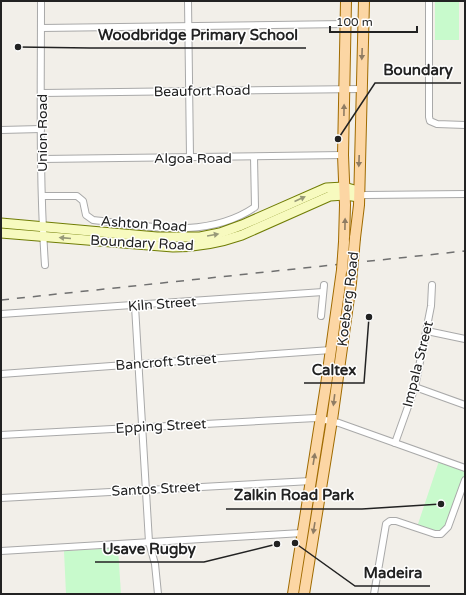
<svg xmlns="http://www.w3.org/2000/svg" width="466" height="595" font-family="'Varela Round',sans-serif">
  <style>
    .park { fill: #c8facc }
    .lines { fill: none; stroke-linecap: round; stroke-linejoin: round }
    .minor-casing { stroke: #a9a9a9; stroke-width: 8 }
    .secondary-casing { stroke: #707d05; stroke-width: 11 }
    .primary-casing { stroke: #a06b00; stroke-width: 12 }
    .minor { stroke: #fff; stroke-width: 6 }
    .secondary { stroke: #f7fabf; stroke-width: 9 }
    .primary { stroke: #fcd6a4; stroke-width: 10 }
    .rail { stroke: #707070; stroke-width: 1.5; stroke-dasharray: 8 8; stroke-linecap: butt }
    .primary-bridge-casing { stroke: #a06b00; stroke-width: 12; stroke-linecap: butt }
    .primary-bridge { stroke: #fcd6a4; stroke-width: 10 }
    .oneway { fill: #8f7c63 }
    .oneway2 { fill: #979978 }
    .labels { text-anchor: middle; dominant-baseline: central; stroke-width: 3; stroke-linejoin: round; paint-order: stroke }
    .street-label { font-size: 14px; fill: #222; stroke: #fff }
    .leader { fill: none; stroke: #222; stroke-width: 1.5 }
    .callout-dot { fill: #222; stroke: #fff; stroke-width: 1.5 }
    .callout-label { font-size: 15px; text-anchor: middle; font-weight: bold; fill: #222; stroke: #fff; stroke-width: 3; stroke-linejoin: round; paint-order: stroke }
  </style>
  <rect width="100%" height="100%" fill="#f2efe9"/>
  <g class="park">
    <rect x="435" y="1" width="24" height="39"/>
    <polygon points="440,458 465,468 465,481 449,528 439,534 417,527"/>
    <polygon points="118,548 121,594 66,594 64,551"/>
  </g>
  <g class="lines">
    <defs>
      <g id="minor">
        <path d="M41,1C41,89 39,178 45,265"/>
        <polyline points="188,1 190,157"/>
        <polyline points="429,1 429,117 430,121 437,124 465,125"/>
        <polyline points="41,28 346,24"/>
        <polyline points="42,93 361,89"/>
        <polyline points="1,130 41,129"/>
        <polyline points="42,159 343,155"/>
        <path d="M43,196H77L83,201L86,215L93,220C147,226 207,240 255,207L254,157"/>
        <polyline points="359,197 365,195 465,194"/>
        <polyline points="135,306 149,542 155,564 158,594"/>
        <polyline points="1,314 323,292"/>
        <polyline points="321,316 324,285"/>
        <polyline points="427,331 465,339"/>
        <polyline points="1,374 331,350"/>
        <polyline points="415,387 465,405"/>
        <polyline points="1,435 316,418 339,423 465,468"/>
        <polyline points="395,443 415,387 431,306 432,285"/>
        <polyline points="1,498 311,481"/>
        <polyline points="1,551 302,533"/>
        <polyline points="374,594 386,524 390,521 396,521 435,534 441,534 448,527 465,480"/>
      </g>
      <g id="secondary">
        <polyline points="1,223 157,237 200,237 220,233 242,225 326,188 344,187 358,191"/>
        <path d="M1,233L173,247C197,247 219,243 242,235L330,196L345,195L359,197"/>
      </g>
      <g id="primary">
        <polyline points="355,238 359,205 364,1"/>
        <polyline points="344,242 345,205 343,155 346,1"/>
        <polyline points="293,594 326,385 342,270"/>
        <polyline points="304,594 332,420 351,283"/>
      </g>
    </defs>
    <use href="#minor" class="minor-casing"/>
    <use href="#secondary" class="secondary-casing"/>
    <use href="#primary" class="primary-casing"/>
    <use href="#minor" class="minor"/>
    <use href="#secondary" class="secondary"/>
    <use href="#primary" class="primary"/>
    <polyline class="rail" points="1,300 465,251"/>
    <defs>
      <g id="primary-bridge">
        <polyline points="342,270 344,242"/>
        <polyline points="351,283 355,238"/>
      </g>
    </defs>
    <use href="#primary-bridge" class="primary-bridge-casing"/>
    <use href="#primary-bridge" class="primary-bridge"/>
  </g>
  <defs><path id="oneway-solid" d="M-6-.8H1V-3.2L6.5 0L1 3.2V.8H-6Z"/></defs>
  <g class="oneway">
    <use href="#oneway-solid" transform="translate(362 54) rotate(92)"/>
    <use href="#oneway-solid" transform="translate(344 110) rotate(-89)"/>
    <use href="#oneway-solid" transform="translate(359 161) rotate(92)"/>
    <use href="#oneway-solid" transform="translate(345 224) rotate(-89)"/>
    <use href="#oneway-solid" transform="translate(334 400) rotate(97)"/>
    <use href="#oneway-solid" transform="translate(314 459) rotate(-81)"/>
    <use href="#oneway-solid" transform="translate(314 528) rotate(99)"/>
  </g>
  <g class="oneway2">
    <use href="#oneway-solid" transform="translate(300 199) rotate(-24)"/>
    <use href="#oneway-solid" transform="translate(213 235) rotate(-10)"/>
    <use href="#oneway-solid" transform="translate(65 238) rotate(-175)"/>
  </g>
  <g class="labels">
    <g class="street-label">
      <text transform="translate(202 91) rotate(-1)">Beaufort Road</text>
      <text transform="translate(42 133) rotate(-90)">Union Road</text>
      <text x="193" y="158">Algoa Road</text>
      <text transform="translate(144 224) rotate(4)">Ashton Road</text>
      <text transform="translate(142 243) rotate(3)">Boundary Road</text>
      <text transform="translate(348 299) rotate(-83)">Koeberg Road</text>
      <text transform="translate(162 304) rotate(-4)">Kiln Street</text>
      <text transform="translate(166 362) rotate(-4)">Bancroft Street</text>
      <text transform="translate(418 364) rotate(-76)">Impala Street</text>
      <text transform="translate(161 426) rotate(-3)">Epping Street</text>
      <text transform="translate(156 489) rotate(-3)">Santos Street</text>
    </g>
  </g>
  <path class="leader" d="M18 47L90 48H306M338 139L375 83H461M369 317L364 383H304M441 504L362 509H226M277 544L204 562H95M295 543L355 586H430"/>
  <g class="callout-dot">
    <circle cx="18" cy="47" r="4"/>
    <circle cx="338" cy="139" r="4"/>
    <circle cx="369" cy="317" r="4"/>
    <circle cx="441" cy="504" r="4"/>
    <circle cx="277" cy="544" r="4"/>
    <circle cx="295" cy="543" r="4"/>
  </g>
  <g class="callout-label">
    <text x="198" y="40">Woodbridge Primary School</text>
    <text x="418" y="75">Boundary</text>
    <text x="334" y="375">Caltex</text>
    <text x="294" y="500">Zalkin Road Park</text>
    <text x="149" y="554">Usave Rugby</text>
    <text x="393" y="578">Madeira</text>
  </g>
  <rect width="466" height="595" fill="none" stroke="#222222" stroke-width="4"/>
  <path d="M330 26v6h87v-6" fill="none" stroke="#222222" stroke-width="2"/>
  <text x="336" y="26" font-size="12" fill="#222222" stroke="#ffffff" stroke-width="3" paint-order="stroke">100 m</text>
</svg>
